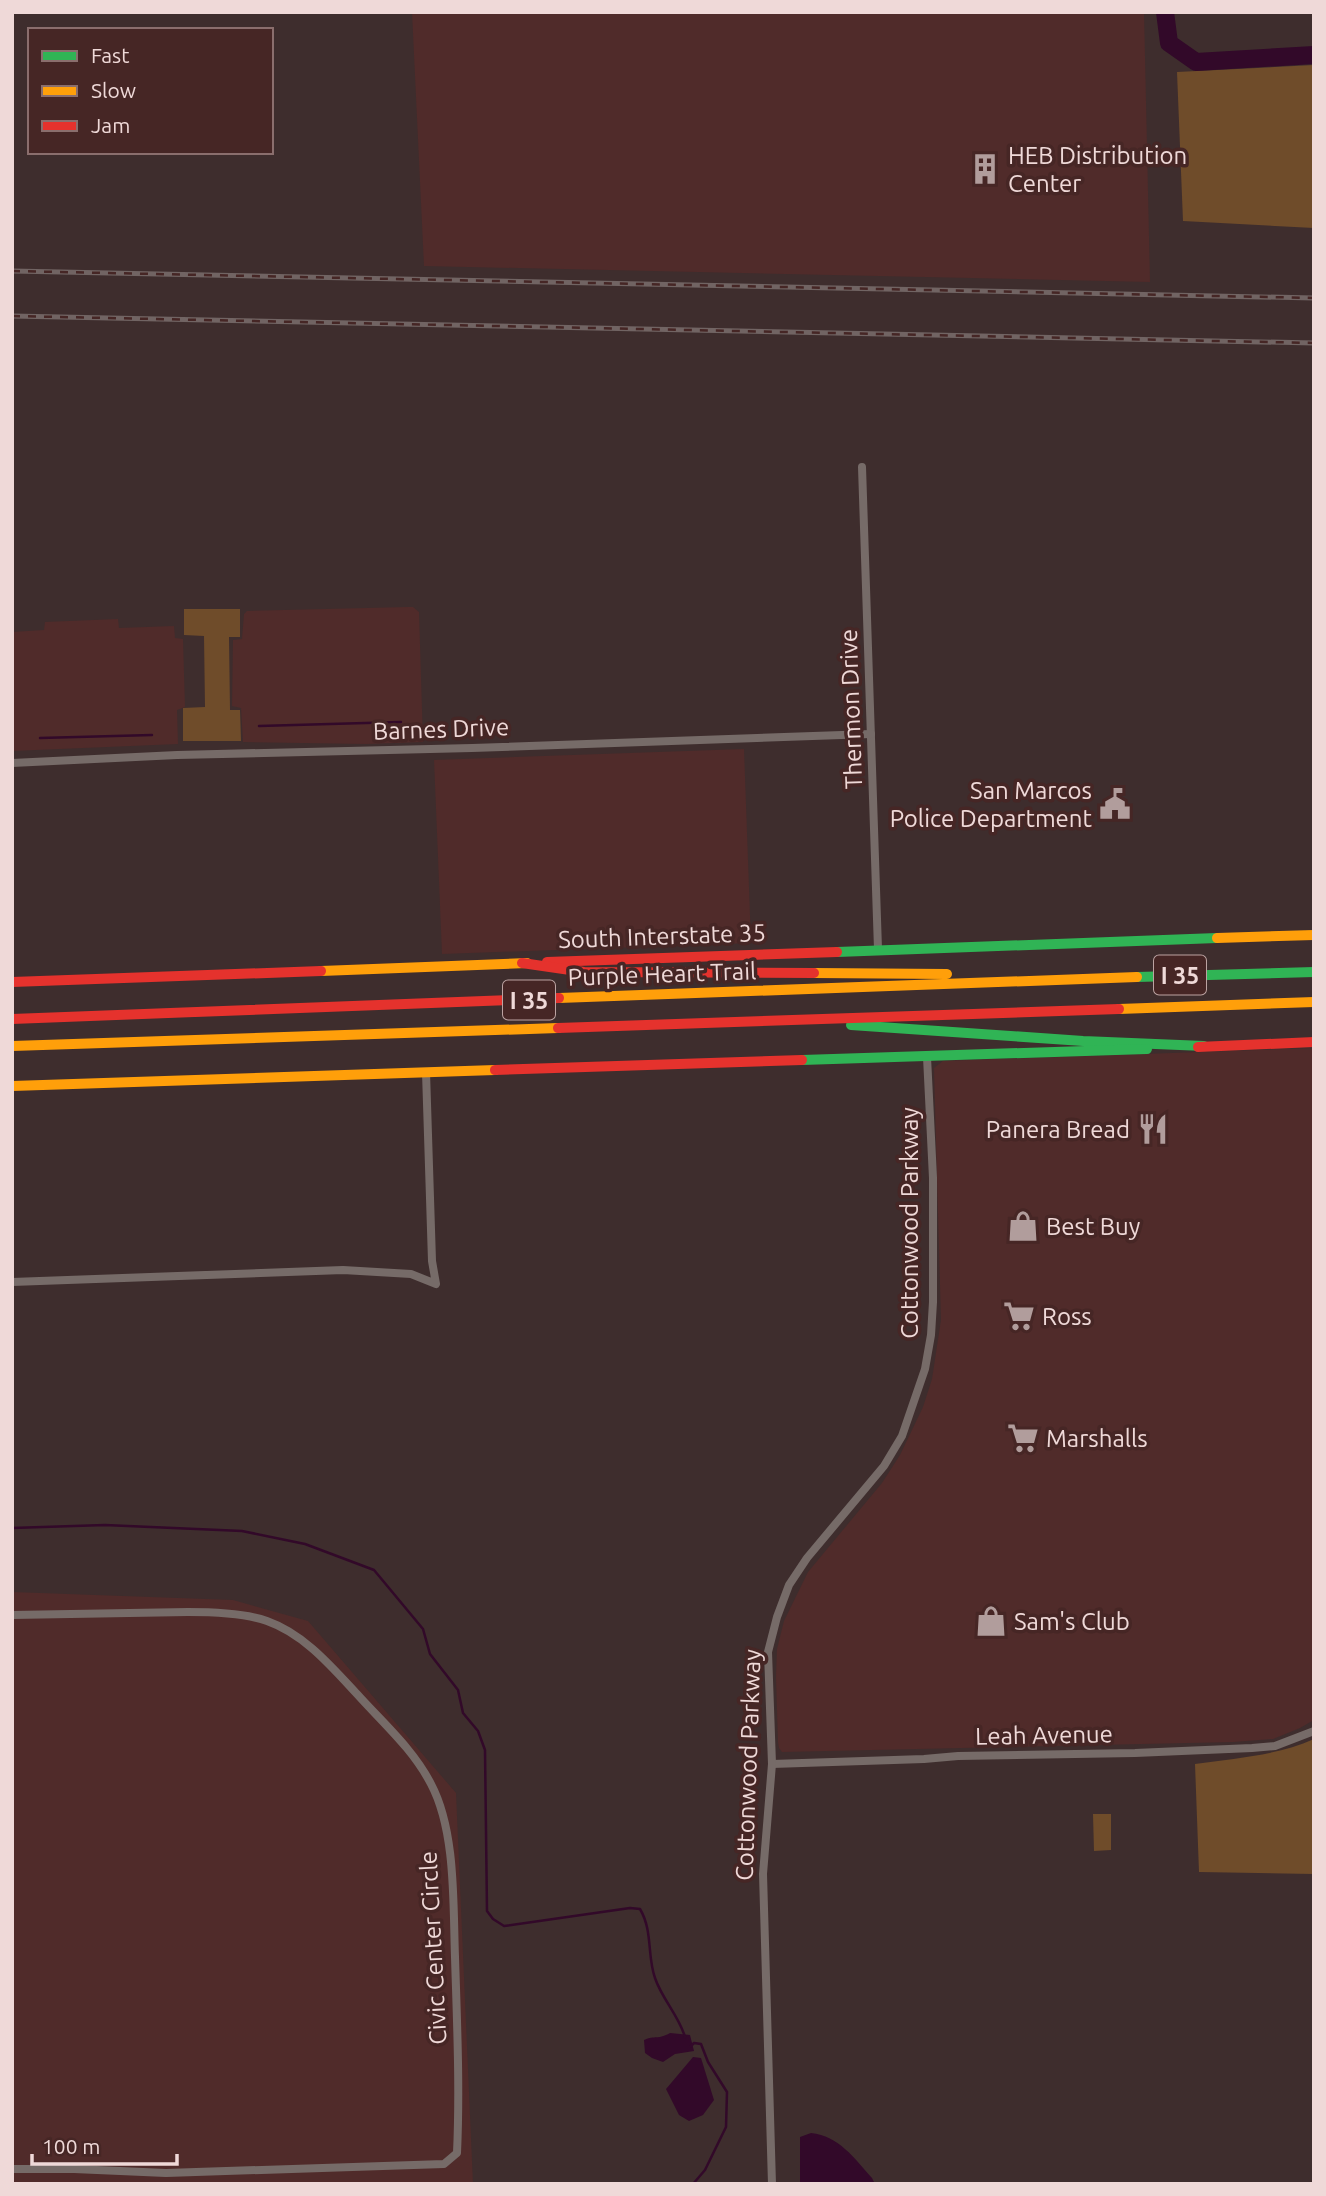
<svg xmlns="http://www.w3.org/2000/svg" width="1326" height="2196" font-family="Ubuntu,sans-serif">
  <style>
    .built { fill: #502b2a }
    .green { fill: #6f4c2a }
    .water { fill: #320929 }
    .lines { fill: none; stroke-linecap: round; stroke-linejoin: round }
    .stream { stroke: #320929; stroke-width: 2.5 }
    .river { stroke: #320929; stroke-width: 18 }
    .street { stroke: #766b68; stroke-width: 8 }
    .fast { stroke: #30b455; stroke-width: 10 }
    .slow { stroke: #ff9f0a; stroke-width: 10 }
    .jam { stroke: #e5322d; stroke-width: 10 }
    .rail-casing { stroke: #716463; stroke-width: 5 }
    .rail { stroke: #462625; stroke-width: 2.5; stroke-dasharray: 8; stroke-linecap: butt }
    .labels { text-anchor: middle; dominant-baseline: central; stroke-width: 7; stroke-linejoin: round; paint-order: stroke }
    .shield { fill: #462625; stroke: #bca3a2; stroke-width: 2 }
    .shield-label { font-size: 23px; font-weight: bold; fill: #efd9d8 }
    .poi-label { font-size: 24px; fill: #efd9d8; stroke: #462625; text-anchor: start }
    .street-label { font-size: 24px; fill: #efd9d8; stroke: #462625 }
  </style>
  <rect width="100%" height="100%" fill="#3e2d2d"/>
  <g class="built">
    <polygon points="412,12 1144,12 1150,282 424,266"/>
    <polygon points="408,607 413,607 419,612 423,742 366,744 243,742 241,708 232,706 233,640 242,639 244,614 247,611"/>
    <polygon points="118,619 119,628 174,626 175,638 183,639 185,707 177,710 178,744 12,751 12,632 44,630 45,622"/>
    <polygon points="744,749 751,943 442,954 434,760"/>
    <polygon points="1314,1048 1314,1720 1300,1728 1273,1739 1233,1742 782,1752 779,1748 778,1742 776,1677 777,1649 784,1621 808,1572 882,1483 900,1455 923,1407 932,1379 941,1320 934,1068 943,1061"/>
    <polygon points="12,1592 233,1600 308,1621 456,1793 473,2184 12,2184"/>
  </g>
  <g class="green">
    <polygon points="1314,65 1314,228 1183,221 1177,72"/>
    <polygon points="184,609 240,609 240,637 229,637 230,710 240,710 241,741 183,741 183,708 205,707 204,636 184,635"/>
    <path d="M1314,1739V1874L1199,1872L1195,1764C1235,1758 1276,1756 1314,1739Z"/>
    <polygon points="1093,1814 1111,1814 1111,1850 1094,1851"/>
  </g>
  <g class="water">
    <path d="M670,2033L690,2035L694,2051L675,2054L663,2062L652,2058L645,2053L644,2040C655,2035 658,2040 670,2033Z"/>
    <polygon points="693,2057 701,2058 714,2100 703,2115 689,2121 679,2115 666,2089"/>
    <path d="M811,2133C839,2136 854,2158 872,2178L875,2184H800V2137Z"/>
  </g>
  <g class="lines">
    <g class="stream">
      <polyline points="259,726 401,722"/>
      <polyline points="40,738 152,735"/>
      <path d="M12,1528L105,1525L242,1531L305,1544L374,1570L423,1629L430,1654L458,1690L463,1713L478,1731L485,1750L487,1911L493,1919L504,1926L630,1908L640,1909C653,1931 647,1956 655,1978C662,1999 679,2016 685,2037"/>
      <polyline points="691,2046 694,2043 701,2044 708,2062 727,2092 726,2127 705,2170 693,2184"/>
    </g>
    <polyline class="river" points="1165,12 1169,43 1196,62 1314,55"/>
    <g class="street">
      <polyline points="862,467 878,949"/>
      <polyline points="12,763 177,755 472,748 871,734"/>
      <polyline points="12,1282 343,1270 411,1274 436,1284 432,1261 426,1072"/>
      <path d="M12,1615L188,1612C212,1612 245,1613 267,1621C304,1634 331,1666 357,1694C383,1723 413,1749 431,1784C456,1831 453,1904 455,1957C457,2022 460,2088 457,2153L444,2164L166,2173L74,2169H12"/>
      <polyline points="772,1764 924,1759 958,1756 1135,1753 1252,1748 1275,1746 1314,1731"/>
      <polyline points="772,2184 763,1874 772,1764 768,1652 777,1617 789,1585 807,1558 884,1466 902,1436 925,1369 931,1335 933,1302 933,1178 927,1057"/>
    </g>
    <g class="fast">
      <polyline points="837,952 1217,938"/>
      <polyline points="1137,977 1314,972"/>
      <polyline points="851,1025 1083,1041 1204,1046"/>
      <polyline points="802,1060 1147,1049"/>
    </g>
    <g class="slow">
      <polyline points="1217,938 1314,935"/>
      <polyline points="321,971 527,963"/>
      <polyline points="814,973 947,974"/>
      <polyline points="559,998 1137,977"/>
      <polyline points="1119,1009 1314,1002"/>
      <polyline points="12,1046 558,1028"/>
      <polyline points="12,1086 495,1070"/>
    </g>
    <g class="jam">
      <polyline points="547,962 837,952"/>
      <polyline points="522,963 584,972 814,973"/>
      <polyline points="12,982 321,971"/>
      <polyline points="12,1019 559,998"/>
      <polyline points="558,1028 1119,1009"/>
      <polyline points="1198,1047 1314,1042"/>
      <polyline points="495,1070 802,1060"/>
    </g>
    <defs>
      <g id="rail">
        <polyline points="12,271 1314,298"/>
        <polyline points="12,316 1314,343"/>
      </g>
    </defs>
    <use href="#rail" class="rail-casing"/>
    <use href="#rail" class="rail"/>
  </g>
  <defs>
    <symbol id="building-bare" viewBox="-9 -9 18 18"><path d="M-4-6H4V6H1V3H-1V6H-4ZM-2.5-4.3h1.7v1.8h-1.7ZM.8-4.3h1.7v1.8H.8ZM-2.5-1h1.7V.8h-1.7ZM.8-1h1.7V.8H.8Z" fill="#b19d9c" stroke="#462625" stroke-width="2.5" paint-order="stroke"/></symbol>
    <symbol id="civic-bare" viewBox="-9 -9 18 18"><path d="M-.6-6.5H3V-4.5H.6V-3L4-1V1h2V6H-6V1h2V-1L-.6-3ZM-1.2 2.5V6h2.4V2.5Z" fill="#b19d9c" stroke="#462625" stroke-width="2.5" paint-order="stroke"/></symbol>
    <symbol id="restaurant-bare" viewBox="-9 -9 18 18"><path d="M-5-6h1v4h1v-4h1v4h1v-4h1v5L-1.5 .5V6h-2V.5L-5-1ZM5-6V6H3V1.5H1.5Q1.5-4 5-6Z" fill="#b19d9c" stroke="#462625" stroke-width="2.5" paint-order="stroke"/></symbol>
    <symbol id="shop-bare" viewBox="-9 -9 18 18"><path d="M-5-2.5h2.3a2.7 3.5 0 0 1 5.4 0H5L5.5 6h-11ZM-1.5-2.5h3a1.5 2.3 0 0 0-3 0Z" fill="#b19d9c" stroke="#462625" stroke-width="2.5" paint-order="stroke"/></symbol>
    <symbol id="supermarket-bare" viewBox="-9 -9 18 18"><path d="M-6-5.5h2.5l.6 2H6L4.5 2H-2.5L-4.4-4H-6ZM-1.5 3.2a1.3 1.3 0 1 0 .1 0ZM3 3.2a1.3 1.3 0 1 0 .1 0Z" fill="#b19d9c" stroke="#462625" stroke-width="2.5" paint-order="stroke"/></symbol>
  </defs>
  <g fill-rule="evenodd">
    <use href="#building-bare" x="963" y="147" width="44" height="44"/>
    <use href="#civic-bare" x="1093" y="782" width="44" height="44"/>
    <use href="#restaurant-bare" x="1131" y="1107" width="44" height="44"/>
    <use href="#shop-bare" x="1001" y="1204" width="44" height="44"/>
    <use href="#supermarket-bare" x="997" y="1294" width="44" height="44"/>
    <use href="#supermarket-bare" x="1001" y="1416" width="44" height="44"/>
    <use href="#shop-bare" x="969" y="1599" width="44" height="44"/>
  </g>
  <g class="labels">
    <g class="shield">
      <rect x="1154" y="955.5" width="52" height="39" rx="5"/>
      <rect x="503" y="980.5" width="52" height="39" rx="5"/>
    </g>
    <g class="shield-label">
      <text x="1180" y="975">I 35</text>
      <text x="529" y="1000">I 35</text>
    </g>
    <g class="poi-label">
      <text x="1008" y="155">HEB Distribution<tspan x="1008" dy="28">Center</tspan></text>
      <text x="1092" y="790" text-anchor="end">San Marcos<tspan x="1092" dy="28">Police Department</tspan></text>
      <text x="1130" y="1129" text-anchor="end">Panera Bread</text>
      <text x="1046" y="1226">Best Buy</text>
      <text x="1042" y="1316">Ross</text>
      <text x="1046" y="1438">Marshalls</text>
      <text x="1014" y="1621">Sam's Club</text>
    </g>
    <g class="street-label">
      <text transform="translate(851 709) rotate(-92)">Thermon Drive</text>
      <text transform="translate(441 729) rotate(-2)">Barnes Drive</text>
      <text transform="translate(662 936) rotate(-2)">South Interstate 35</text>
      <text transform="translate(662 974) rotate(-2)">Purple Heart Trail</text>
      <text transform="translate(909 1223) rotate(-90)">Cottonwood Parkway</text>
      <text transform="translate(1044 1735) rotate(-1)">Leah Avenue</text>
      <text transform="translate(748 1765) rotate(-88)">Cottonwood Parkway</text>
      <text transform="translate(433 1948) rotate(-93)">Civic Center Circle</text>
    </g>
  </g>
  <rect width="1326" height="2196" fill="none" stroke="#efd9d8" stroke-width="28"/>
  <rect x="28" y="28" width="245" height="126" fill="#462625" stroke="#8a6e6d" stroke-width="2"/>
  <rect x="42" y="51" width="35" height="10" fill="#30b455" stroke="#8a6e6d" stroke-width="2"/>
  <text x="91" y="63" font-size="21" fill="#efd9d8">Fast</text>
  <rect x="42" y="86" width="35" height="10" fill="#ff9f0a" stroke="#8a6e6d" stroke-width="2"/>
  <text x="91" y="98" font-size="21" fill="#efd9d8">Slow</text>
  <rect x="42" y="121" width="35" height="10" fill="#e5322d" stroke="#8a6e6d" stroke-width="2"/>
  <text x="91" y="133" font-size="21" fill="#efd9d8">Jam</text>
  <path d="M32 2154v10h145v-10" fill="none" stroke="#efd9d8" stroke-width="3.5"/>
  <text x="42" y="2154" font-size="21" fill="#efd9d8" stroke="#462625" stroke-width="5" paint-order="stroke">100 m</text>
</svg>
